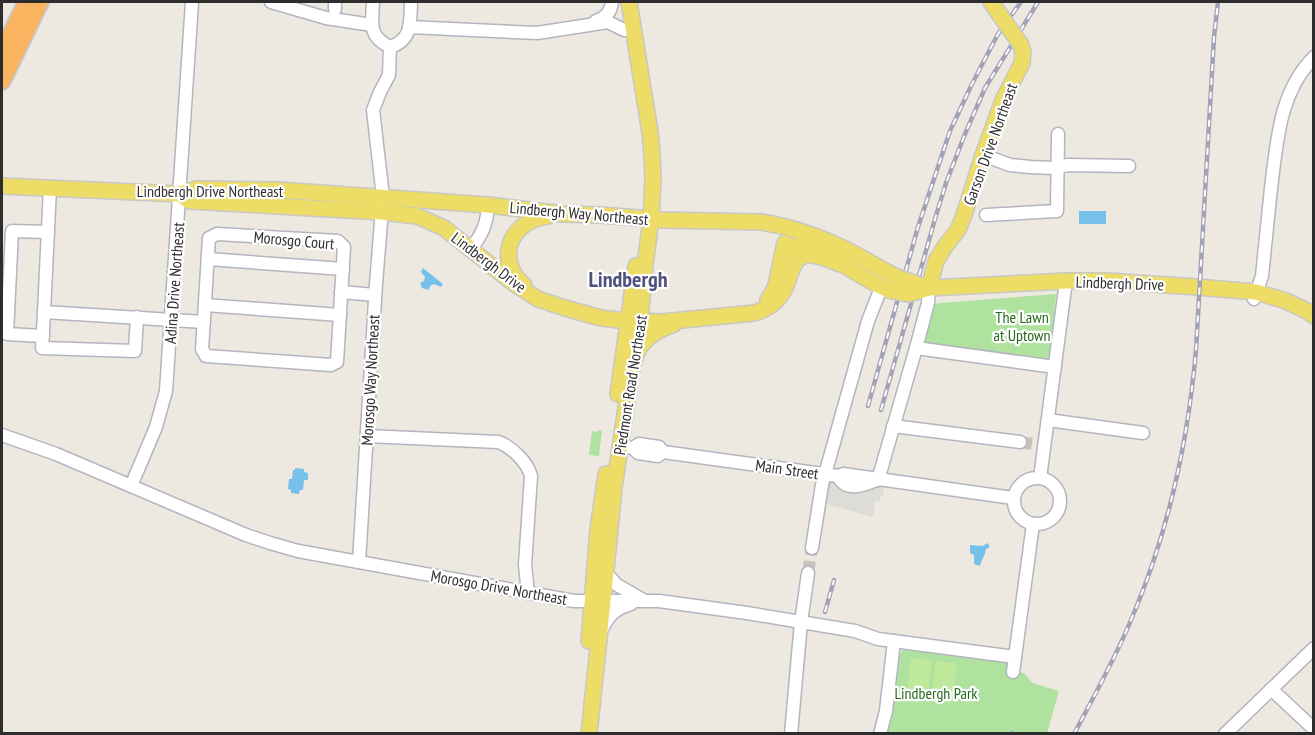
<svg xmlns="http://www.w3.org/2000/svg" width="1315" height="735" font-family="'PT Sans Narrow',sans-serif">
  <style>
    .green { fill: #aee29e }
    .pitch { fill: #bfe99a }
    .plaza { fill: #dedcd6 }
    .water { fill: #77c0ec }
    .lines { fill: none; stroke-linecap: round; stroke-linejoin: round }
    .stream { stroke: #77c0ec; stroke-width: 2 }
    .minor-tunnel { stroke: #c7c3bc; stroke-width: 12; stroke-dasharray: 12 6; stroke-linecap: butt }
    .minor-casing { stroke: #b3b4bf; stroke-width: 15 }
    .major-casing { stroke: #c8c8c8; stroke-width: 18 }
    .highway-casing { stroke: #c8c8c8; stroke-width: 20 }
    .minor { stroke: #fff; stroke-width: 12 }
    .major { stroke: #eddc65; stroke-width: 15 }
    .highway { stroke: #fab35f; stroke-width: 16 }
    .rail-casing { stroke: #a2a3b6; stroke-width: 4.5 }
    .rail { stroke: #fff; stroke-width: 2; stroke-dasharray: 7; stroke-linecap: butt }
    .major-bridge-casing { stroke: #c8c8c8; stroke-width: 18; stroke-linecap: butt }
    .major-bridge { stroke: #eddc65; stroke-width: 15 }
    .labels { text-anchor: middle; dominant-baseline: central; stroke-width: 4.5; stroke-linejoin: round; paint-order: stroke }
    .street-label { font-size: 16px; fill: #2d2d2d; stroke: #fff }
    .park-label { font-size: 16px; fill: #25691d; stroke: #fff }
    .district-label { font-size: 22px; font-weight: bold; fill: #4e517d; stroke: #fff }
  </style>
  <rect width="100%" height="100%" fill="#eee9e0"/>
  <g class="green">
    <polygon points="1056,294 1049,358 1041,361 932,346 925,342 923,335 932,305 940,303"/>
    <polygon points="599,430 602,431 599,456 589,455 592,431 597,432"/>
    <polygon points="907,648 1005,661 1008,664 1010,671 1024,673 1032,683 1059,691 1047,733 887,734 900,654 903,650"/>
  </g>
  <g class="pitch">
    <polygon points="911,658 932,660 927,700 906,697"/>
    <polygon points="936,661 957,664 952,703 931,700"/>
  </g>
  <polygon class="plaza" points="829,480 884,487 883,496 881,496 880,501 875,501 873,517 823,503"/>
  <g class="water">
    <rect x="1079" y="211" width="27" height="13"/>
    <polygon points="423,268 443,284 441,287 434,284 430,286 429,290 422,288 420,283 424,281 425,277 421,272"/>
    <polygon points="295,468 304,469 304,472 308,473 308,480 304,480 303,490 300,490 299,494 291,493 291,490 288,489 289,479 292,479 293,470 295,470"/>
    <path d="M987,543L989,545V548L986,549C985,557 981,560 980,566L974,564V555L970,553V545L983,546Z"/>
  </g>
  <g class="lines">
    <polyline class="stream" points="1010,734 1012,731"/>
    <g class="minor-tunnel">
      <polyline points="1020,442 1034,444"/>
      <polyline points="808,573 812,548"/>
    </g>
    <defs>
      <g id="minor">
        <polyline points="271,2 326,18 372,25"/>
        <path d="M373,2C372,24 368,36 390,47C413,40 410,21 411,2"/>
        <polyline points="335,9 335,2"/>
        <path d="M596,21C606,18 611,12 612,2"/>
        <polyline points="409,27 537,33 608,22 624,30"/>
        <polyline points="983,155 1010,165 1030,167 1053,168 1068,165 1129,166"/>
        <polyline points="50,188 44,312 204,322"/>
        <polyline points="986,215 1057,211 1058,134"/>
        <polygon points="217,234 338,241 344,247 337,362 331,365 206,356 202,349 209,238"/>
        <path d="M471,249C482,234 487,225 488,205"/>
        <polyline points="208,259 343,269"/>
        <polyline points="341,292 375,295"/>
        <path d="M1254,299L1262,276C1265,247 1268,217 1271,188C1277,142 1279,92 1314,57"/>
        <polyline points="205,305 340,315"/>
        <polyline points="44,312 42,348 135,351 137,317"/>
        <polyline points="43,336 7,334 12,231 48,232"/>
        <polyline points="916,348 1055,367"/>
        <polyline points="1048,420 1143,433"/>
        <polyline points="893,426 1020,442"/>
        <polyline points="2,435 56,454 246,535 270,543 298,551 574,601 659,601 747,613 855,631 878,639 1015,657"/>
        <path d="M367,436L498,442C511,446 528,463 531,476L525,565L528,593"/>
        <polyline points="620,446 633,448 639,444 659,447 663,452 838,476 843,474 1013,498"/>
        <polyline points="633,448 638,453 658,456 663,452"/>
        <path d="M838,476C846,492 863,486 876,480"/>
        <circle cx="1037" cy="501" r="23"/>
        <polyline points="1040,478 1066,281"/>
        <polyline points="878,480 916,348 928,303 929,288"/>
        <polyline points="131,486 156,427 166,391 192,2"/>
        <polyline points="812,548 822,485 868,321 881,288"/>
        <polyline points="359,562 376,284 383,197 373,110 380,92 389,75 390,47"/>
        <polyline points="606,573 617,585 643,600"/>
        <path d="M601,631C609,615 614,609 631,604"/>
        <polyline points="1013,672 1033,524"/>
        <polyline points="1271,689 1314,729"/>
        <polyline points="791,734 801,622 808,573"/>
        <polyline points="880,734 886,711 894,641"/>
        <polyline points="1225,734 1314,648"/>
      </g>
      <g id="major">
        <polyline points="991,2 998,12"/>
        <path d="M2,186L180,194L197,189L279,190L488,205L563,214L601,215L663,220L761,222C793,227 823,238 851,252C867,260 881,270 897,277"/>
        <path d="M180,194L189,201L381,212L417,216L444,228L512,282L538,299L565,308L601,318L618,320L662,322L754,313C767,310 779,301 785,288C791,276 792,256 808,255C819,254 830,260 840,264"/>
        <path d="M783,252C788,249 791,246 796,246C822,244 863,282 892,291"/>
        <path d="M524,285C519,281 515,276 512,270C500,243 521,219 548,216"/>
        <polyline points="929,288 936,261 946,245 958,230 964,215 983,155 1003,100 1022,63 1023,52 1021,45"/>
        <polyline points="919,291 929,288 1066,281 1107,281 1197,287 1256,292 1286,301 1307,311 1314,316"/>
        <polyline points="768,300 773,292 776,285 785,243"/>
        <path d="M637,352C645,337 658,330 674,324"/>
        <polyline points="618,394 636,266"/>
        <polyline points="589,641 598,530 606,474"/>
        <polyline points="589,734 603,601 614,488 632,367 637,352 639,332 645,265 651,219 653,180 652,155 650,132 629,2"/>
      </g>
      <g id="highway">
        <polyline points="2,52 27,2"/>
        <polyline points="2,81 40,2"/>
      </g>
    </defs>
    <use href="#minor" class="minor-casing"/>
    <use href="#major" class="major-casing"/>
    <use href="#highway" class="highway-casing"/>
    <use href="#minor" class="minor"/>
    <use href="#major" class="major"/>
    <use href="#highway" class="highway"/>
    <defs>
      <g id="rail">
        <polyline points="868,406 918,227 950,131 972,84 998,34 1021,2"/>
        <polyline points="881,410 935,219 946,183 965,134 985,88 1038,2"/>
        <polyline points="825,612 834,580"/>
        <path d="M1074,734C1094,696 1115,659 1131,620C1168,534 1188,442 1196,350L1214,37L1218,2"/>
      </g>
    </defs>
    <use href="#rail" class="rail-casing"/>
    <use href="#rail" class="rail"/>
    <defs>
      <g id="major-bridge">
        <polyline points="998,12 1021,45"/>
        <polyline points="897,277 920,285"/>
        <polyline points="892,291 908,294 919,291"/>
      </g>
    </defs>
    <use href="#major-bridge" class="major-bridge-casing"/>
    <use href="#major-bridge" class="major-bridge"/>
  </g>
  <g class="labels">
    <g class="street-label">
      <text transform="translate(990 144) rotate(-70)">Garson Drive Northeast</text>
      <text x="210" y="191">Lindbergh Drive Northeast</text>
      <text transform="translate(579 213) rotate(5)">Lindbergh Way Northeast</text>
      <text transform="translate(294 240) rotate(5)">Morosgo Court</text>
      <text transform="translate(489 262) rotate(37)">Lindbergh Drive</text>
      <text transform="translate(174 283) rotate(-86)">Adina Drive Northeast</text>
      <text transform="translate(1120 283) rotate(2)">Lindbergh Drive</text>
      <text transform="translate(370 380) rotate(-87)">Morosgo Way Northeast</text>
      <text transform="translate(630 385) rotate(-81)">Piedmont Road Northeast</text>
      <text transform="translate(787 469) rotate(8)">Main Street</text>
      <text transform="translate(499 587) rotate(10)">Morosgo Drive Northeast</text>
    </g>
    <g class="park-label">
      <text x="1022" y="317">The Lawn<tspan x="1022" dy="18">at Uptown</tspan></text>
      <text x="936" y="693">Lindbergh Park</text>
    </g>
    <g class="district-label">
      <text x="628" y="279">Lindbergh</text>
    </g>
  </g>
  <rect width="1315" height="735" fill="none" stroke="#2d2d2d" stroke-width="6"/>
</svg>
